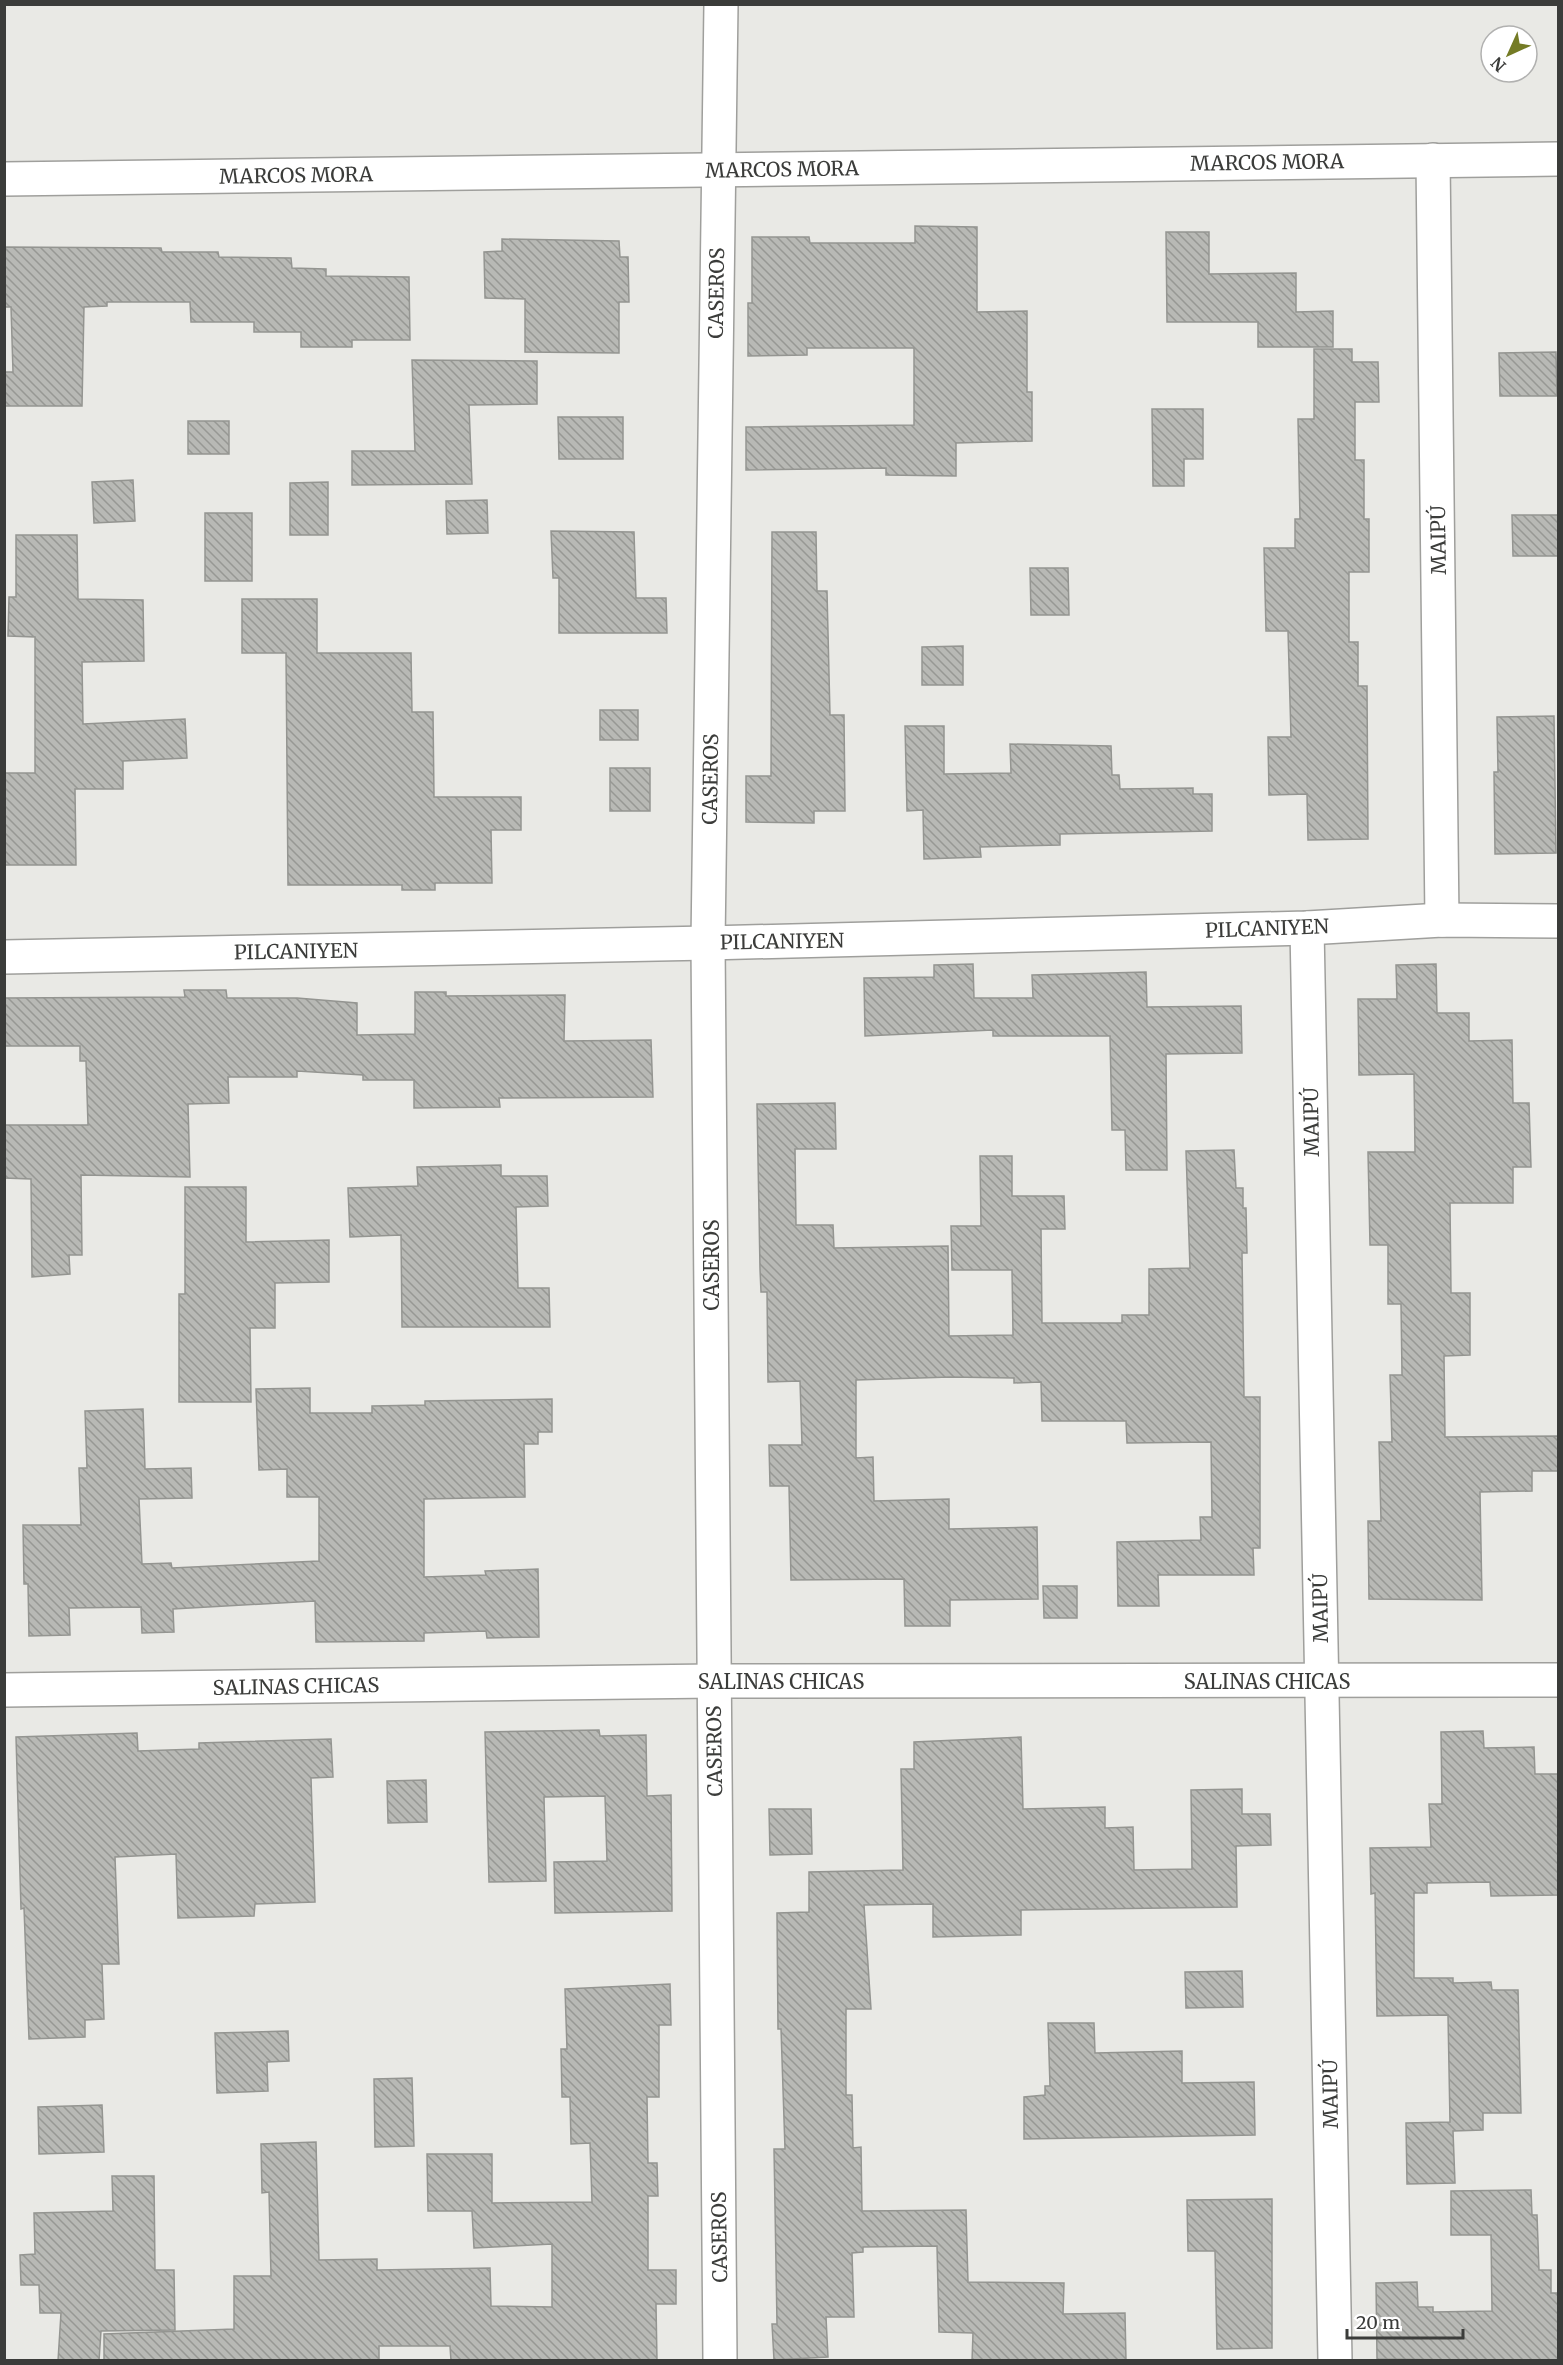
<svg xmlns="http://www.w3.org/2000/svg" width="1563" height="2365" font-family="Merriweather,serif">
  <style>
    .building { fill: url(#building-back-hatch); stroke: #949591; stroke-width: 1.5 }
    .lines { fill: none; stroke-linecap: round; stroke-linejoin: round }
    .minor-casing { stroke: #9f9f9c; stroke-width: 36 }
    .minor { stroke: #fff; stroke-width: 33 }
    .labels { text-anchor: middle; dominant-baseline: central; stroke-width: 4.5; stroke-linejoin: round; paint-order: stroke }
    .street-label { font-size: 20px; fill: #3b3c3a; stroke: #fff }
  </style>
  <defs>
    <pattern id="building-back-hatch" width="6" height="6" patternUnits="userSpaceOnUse" patternTransform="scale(1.5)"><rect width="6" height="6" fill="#b8b9b5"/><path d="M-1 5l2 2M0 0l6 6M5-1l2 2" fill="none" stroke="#979894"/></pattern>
  </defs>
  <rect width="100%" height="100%" fill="#e9e9e5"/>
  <g class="building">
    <polygon points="915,226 977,227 977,312 1027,311 1027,392 1032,392 1032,441 956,443 956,476 886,475 886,468 746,470 746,427 914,425 914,348 807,348 807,355 748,356 748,303 752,303 752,237 809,237 810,243 915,243"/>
    <polygon points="1166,232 1209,232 1209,274 1296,273 1296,312 1333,311 1333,347 1258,347 1258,322 1167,322"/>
    <polygon points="502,239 619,241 620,257 628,257 629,302 619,302 619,353 525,352 525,299 485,298 484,252 502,251"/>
    <polygon points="4,247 161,248 162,252 218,252 219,257 291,258 292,268 326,269 326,276 409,277 410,340 352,340 352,347 301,347 301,332 254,332 254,322 191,322 190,302 107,302 107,306 84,307 82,406 4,406 4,372 13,372 11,307 4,307"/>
    <polygon points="1314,349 1352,349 1352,362 1378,362 1379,402 1355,402 1355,460 1364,460 1364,519 1369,519 1369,572 1349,572 1349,642 1358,642 1358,686 1367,686 1368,839 1308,840 1307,794 1269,795 1268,737 1291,737 1288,631 1266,631 1264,548 1295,548 1295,519 1300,519 1298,419 1314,419"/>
    <polygon points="1556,352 1557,396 1500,396 1499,353"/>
    <polygon points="412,360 537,361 537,404 469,405 472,484 352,485 352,451 415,451"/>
    <polygon points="1152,409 1203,409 1203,459 1184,459 1184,486 1153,486"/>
    <polygon points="558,417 623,417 623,459 559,459"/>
    <rect x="188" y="421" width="41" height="33"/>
    <polygon points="133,480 135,521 94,523 92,482"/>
    <polygon points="328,482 328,535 290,535 290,483"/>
    <polygon points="487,500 488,533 447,534 446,501"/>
    <rect x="205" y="513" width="47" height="68"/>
    <polygon points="1512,515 1558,515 1558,556 1513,556"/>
    <polygon points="551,531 634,532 636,598 666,598 667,633 559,633 559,578 553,578"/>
    <polygon points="772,532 816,532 817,591 827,591 830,715 844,715 845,811 814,811 814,823 746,822 746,776 771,776"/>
    <polygon points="16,535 77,535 78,599 143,600 144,661 82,662 83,724 185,719 187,758 123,761 123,789 75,789 76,865 4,865 5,773 35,773 35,637 8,636 9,597 16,597"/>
    <polygon points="1030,568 1068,568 1069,615 1031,615"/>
    <polygon points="242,599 317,599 317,653 411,653 412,712 433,712 434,797 521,797 521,830 491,830 492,883 435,883 435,890 402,890 402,885 288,885 286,653 242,653"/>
    <polygon points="963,646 963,685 922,685 922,647"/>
    <rect x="600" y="710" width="38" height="30"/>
    <polygon points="1554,716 1556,853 1495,854 1494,772 1498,772 1497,717"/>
    <polygon points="905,726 944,726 944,774 1011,773 1010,744 1111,746 1112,775 1119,775 1120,789 1193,788 1193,794 1212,794 1212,831 1060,834 1060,845 980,847 981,857 924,859 923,810 907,811"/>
    <rect x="610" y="768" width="40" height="43"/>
    <polygon points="973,964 974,998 1033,998 1032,975 1146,972 1147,1007 1241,1006 1242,1053 1166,1054 1167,1170 1126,1170 1125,1130 1112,1130 1110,1036 993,1036 993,1030 865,1036 864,978 934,977 934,965"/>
    <polygon points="1436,964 1437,1013 1469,1013 1469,1041 1512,1040 1513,1103 1529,1103 1531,1167 1513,1167 1513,1203 1450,1203 1451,1293 1470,1293 1470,1355 1444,1356 1445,1437 1558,1436 1558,1471 1532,1471 1532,1491 1480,1492 1482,1600 1369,1599 1368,1521 1381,1521 1379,1442 1392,1442 1390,1375 1402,1375 1401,1304 1388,1304 1388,1245 1370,1245 1368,1152 1415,1152 1414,1074 1359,1075 1358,999 1397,999 1396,965"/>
    <polygon points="184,990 226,990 227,998 297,998 357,1003 357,1035 415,1034 415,992 446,992 446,996 565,995 564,1041 651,1040 653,1097 499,1098 500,1107 414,1108 414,1080 363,1080 363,1075 297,1071 297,1077 228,1077 229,1103 188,1104 190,1177 81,1175 82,1255 69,1255 70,1274 32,1277 31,1179 4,1178 4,1125 88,1125 86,1061 80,1061 80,1046 4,1046 4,998 185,997"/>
    <polygon points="835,1103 836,1149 795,1149 796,1225 833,1225 834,1248 948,1246 949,1336 1013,1335 1012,1270 952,1270 951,1226 981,1226 980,1156 1012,1156 1012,1196 1064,1196 1065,1229 1041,1229 1042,1323 1122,1323 1122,1315 1149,1315 1149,1269 1190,1268 1186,1151 1234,1150 1236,1188 1243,1188 1243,1208 1246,1208 1247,1253 1242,1253 1244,1397 1260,1397 1260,1548 1253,1548 1254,1575 1158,1575 1159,1606 1118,1606 1117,1542 1201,1540 1200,1517 1212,1517 1211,1442 1127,1443 1126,1421 1042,1421 1041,1382 1014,1383 1014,1378 950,1377 856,1380 856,1458 873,1457 874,1501 949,1499 949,1529 1037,1527 1038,1599 950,1600 950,1626 905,1626 904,1579 791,1580 789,1486 770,1486 769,1445 802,1445 800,1381 768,1382 767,1292 761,1292 760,1269 757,1104"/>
    <polygon points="501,1165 501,1176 547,1176 548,1206 516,1207 518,1288 549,1288 550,1327 402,1327 401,1235 350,1237 348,1188 418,1186 417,1167"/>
    <polygon points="185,1187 246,1187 246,1242 329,1240 329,1282 275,1283 275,1328 250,1328 251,1402 179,1402 179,1294 185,1294"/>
    <polygon points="310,1388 310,1413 372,1413 372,1406 425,1405 425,1401 552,1399 552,1432 538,1432 538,1444 524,1444 525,1497 424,1499 424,1577 486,1575 485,1571 538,1569 539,1637 487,1638 486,1631 424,1633 424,1641 316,1642 315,1601 173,1609 174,1632 142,1633 141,1607 69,1608 70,1635 29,1636 28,1584 24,1584 23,1525 81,1525 79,1468 87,1468 85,1411 143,1409 145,1469 191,1468 192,1498 139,1499 142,1564 171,1563 172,1568 319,1561 319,1497 287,1497 287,1469 259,1470 256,1389"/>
    <polygon points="1043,1586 1077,1586 1077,1618 1044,1618"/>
    <polygon points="599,1730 600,1736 646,1735 647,1796 671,1795 672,1911 555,1913 554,1862 607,1861 605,1796 544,1797 546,1881 489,1882 485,1732"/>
    <polygon points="1483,1731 1484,1748 1534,1747 1535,1774 1558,1774 1558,1895 1491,1896 1490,1882 1427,1883 1427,1893 1414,1893 1414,1978 1453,1978 1453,1983 1491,1982 1492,1990 1518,1990 1521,2113 1483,2113 1483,2130 1453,2131 1455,2183 1407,2184 1406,2123 1450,2122 1448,2015 1377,2016 1375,1893 1371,1894 1370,1848 1431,1847 1429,1804 1442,1804 1441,1732"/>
    <polygon points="137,1733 138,1751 199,1749 199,1743 331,1739 333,1777 311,1778 315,1902 255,1904 254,1916 178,1918 176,1854 115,1857 119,1964 102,1964 104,2019 85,2020 85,2037 29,2039 24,1908 21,1909 16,1737"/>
    <polygon points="1021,1737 1023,1809 1105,1807 1105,1828 1133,1827 1134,1870 1192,1869 1191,1790 1242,1789 1242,1814 1270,1814 1271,1845 1236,1846 1237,1907 1021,1910 1021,1935 933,1937 933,1904 864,1905 871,2009 846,2009 846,2095 852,2095 853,2148 861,2147 862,2211 966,2210 968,2282 1064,2283 1063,2314 1125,2313 1126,2361 972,2361 973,2333 939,2332 937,2246 863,2247 863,2252 852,2253 854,2317 826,2317 828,2357 774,2360 772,2324 777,2324 774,2149 785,2149 781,2029 778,2029 777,1913 809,1912 809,1872 903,1870 901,1769 914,1769 914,1742"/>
    <polygon points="426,1780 427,1822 388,1823 387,1781"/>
    <polygon points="769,1809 811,1809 812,1854 770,1855"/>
    <polygon points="1242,1971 1243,2007 1186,2008 1185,1972"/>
    <polygon points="670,1984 671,2025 659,2025 659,2097 647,2097 648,2163 657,2163 658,2196 648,2196 648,2270 676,2270 676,2304 656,2304 657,2361 451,2361 450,2346 379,2346 379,2361 104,2361 104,2334 234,2329 234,2276 271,2276 269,2192 262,2193 261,2144 316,2142 319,2260 377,2259 377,2270 490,2268 491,2306 552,2307 552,2244 474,2248 472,2211 428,2211 427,2154 492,2154 492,2203 592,2202 590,2143 571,2144 570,2097 562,2097 561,2049 567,2049 565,1989"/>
    <polygon points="1048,2023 1094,2023 1095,2053 1182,2051 1182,2083 1254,2082 1255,2135 1024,2139 1024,2097 1045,2095 1045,2086 1050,2086"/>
    <polygon points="288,2031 289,2061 267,2062 268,2091 217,2093 215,2033"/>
    <polygon points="412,2078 414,2146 375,2147 374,2079"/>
    <polygon points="102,2105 104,2152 39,2154 38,2107"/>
    <polygon points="112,2176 154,2176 155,2270 174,2270 175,2330 101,2331 99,2361 58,2361 61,2313 40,2313 39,2285 21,2285 20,2255 35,2254 34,2213 113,2211"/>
    <polygon points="1531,2190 1532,2215 1537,2215 1539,2270 1551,2270 1551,2293 1558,2293 1558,2361 1377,2359 1376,2283 1417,2282 1418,2307 1433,2307 1433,2312 1492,2311 1491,2235 1451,2235 1451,2191"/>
    <polygon points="1272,2199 1272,2348 1217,2349 1215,2251 1188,2251 1187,2200"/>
  </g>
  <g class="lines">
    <defs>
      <g id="minor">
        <polyline points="1433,160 1442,920"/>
        <polyline points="4,179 1558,159"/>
        <polyline points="1307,928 1335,2360"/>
        <polyline points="4,957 708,943 1307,928 1442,920 1558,921"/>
        <polyline points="4,1690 714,1681 1558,1680"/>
        <polyline points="720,2360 708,943 721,4"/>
      </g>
    </defs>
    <use href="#minor" class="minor-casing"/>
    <use href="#minor" class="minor"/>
  </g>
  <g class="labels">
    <g class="street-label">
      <text transform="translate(1267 162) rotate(-1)">MARCOS MORA</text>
      <text transform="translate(782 169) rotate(-1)">MARCOS MORA</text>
      <text transform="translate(296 175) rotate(-1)">MARCOS MORA</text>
      <text transform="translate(716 293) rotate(-89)">CASEROS</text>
      <text transform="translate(1438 540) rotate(-91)">MAIPÚ</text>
      <text transform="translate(710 779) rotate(-89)">CASEROS</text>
      <text transform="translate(1267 928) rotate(-2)">PILCANIYEN</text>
      <text transform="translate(782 941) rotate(-1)">PILCANIYEN</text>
      <text transform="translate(296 951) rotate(-1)">PILCANIYEN</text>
      <text transform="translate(1311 1122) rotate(-91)">MAIPÚ</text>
      <text transform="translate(711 1265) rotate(-90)">CASEROS</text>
      <text transform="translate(1320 1608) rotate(-91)">MAIPÚ</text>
      <text x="781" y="1681">SALINAS CHICAS</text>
      <text x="1267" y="1681">SALINAS CHICAS</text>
      <text transform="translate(296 1686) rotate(-1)">SALINAS CHICAS</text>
      <text transform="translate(714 1751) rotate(-91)">CASEROS</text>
      <text transform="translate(1330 2094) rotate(-91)">MAIPÚ</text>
      <text transform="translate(719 2237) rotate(-91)">CASEROS</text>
    </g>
  </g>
  <rect width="1563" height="2365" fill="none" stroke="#3b3c3a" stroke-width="12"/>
  <g transform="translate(1509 54) rotate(225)"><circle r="28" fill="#ffffff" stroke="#b1b1b0" stroke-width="1.5"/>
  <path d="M0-4.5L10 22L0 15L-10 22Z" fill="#747b25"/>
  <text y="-9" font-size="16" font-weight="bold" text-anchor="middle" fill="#3b3c3a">N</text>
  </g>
  <path d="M1347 2329v9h116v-9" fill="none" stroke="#3b3c3a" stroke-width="3"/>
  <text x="1356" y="2329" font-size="18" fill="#3b3c3a" stroke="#ffffff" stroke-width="4.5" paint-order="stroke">20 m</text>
</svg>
